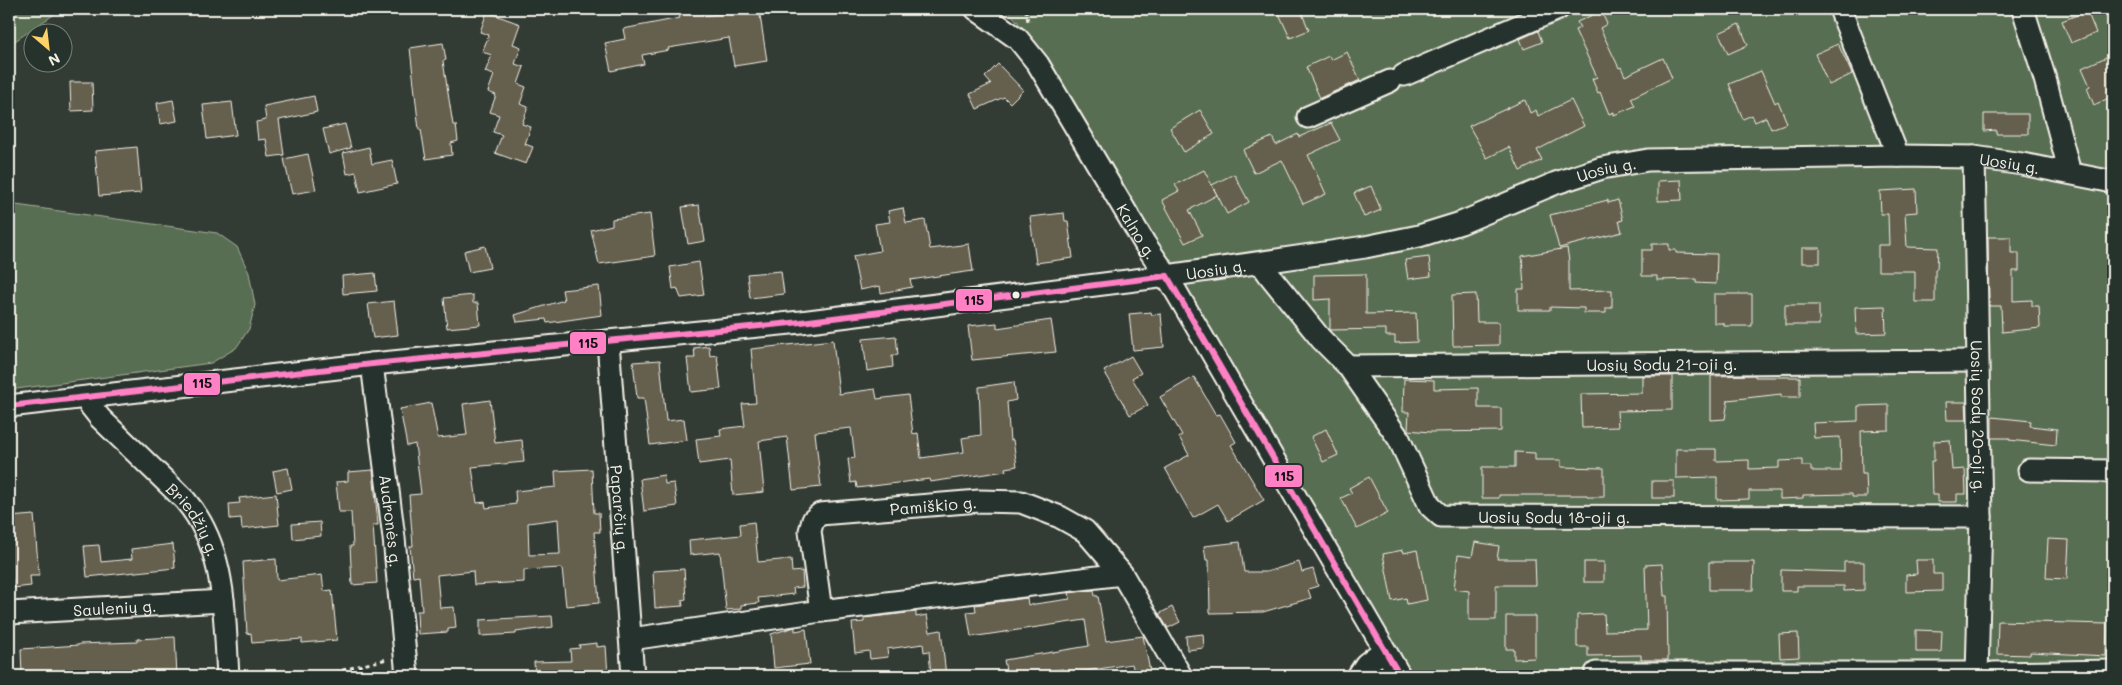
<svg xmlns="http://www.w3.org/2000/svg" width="2122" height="685" font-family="Mali,sans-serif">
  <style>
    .green { fill: #596e52; stroke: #a6b09d }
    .building { fill: #655e4e; stroke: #f4f1e8; fill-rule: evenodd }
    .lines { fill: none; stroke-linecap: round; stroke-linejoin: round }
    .minor-casing { stroke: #f4f1e8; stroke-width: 25 }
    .path { stroke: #f4f1e8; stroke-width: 3; stroke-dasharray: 4 4; stroke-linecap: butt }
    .minor { stroke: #26332d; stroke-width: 21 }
    .bus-1-casing { stroke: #26332d; stroke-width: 10 }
    .bus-1 { stroke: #ff80c5; stroke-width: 6 }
    .bus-dot { fill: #f4f1e8; stroke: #26332d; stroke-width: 2 }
    .labels { text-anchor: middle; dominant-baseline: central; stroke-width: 4; stroke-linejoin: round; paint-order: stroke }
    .street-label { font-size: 16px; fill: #f4f1e8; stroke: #26332d }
    .line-badge { stroke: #26332d; stroke-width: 2 }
    .pale-badge-label { font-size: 14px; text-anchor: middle; font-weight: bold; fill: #111 }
  </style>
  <rect width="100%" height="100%" fill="#333c34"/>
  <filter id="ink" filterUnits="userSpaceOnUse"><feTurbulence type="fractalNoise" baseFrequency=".02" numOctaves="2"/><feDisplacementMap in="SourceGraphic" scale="10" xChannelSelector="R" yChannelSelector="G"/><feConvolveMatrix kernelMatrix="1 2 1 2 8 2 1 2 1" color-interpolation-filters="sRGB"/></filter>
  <g filter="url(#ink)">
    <g class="green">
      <polygon points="9,9 62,9 9,45"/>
      <polygon points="1006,9 2113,9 2113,676 1404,676 1018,22"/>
      <polygon points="9,204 217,233 237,247 249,273 255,305 249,329 236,348 211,363 9,390"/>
    </g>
    <g class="building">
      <polygon points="678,9 702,9 703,16 759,9 767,61 734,66 729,38 668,48 669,50 642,55 644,64 611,71 605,43 625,39 623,29 680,18"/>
      <polygon points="1277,9 1300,9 1309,30 1290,38"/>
      <polygon points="1601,11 1607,24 1600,28 1619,68 1621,67 1625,76 1663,58 1672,78 1631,98 1635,106 1614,115 1614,112 1609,114 1600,92 1598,93 1592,79 1597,77 1575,30 1580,28 1577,22"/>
      <polygon points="2087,11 2096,33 2071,43 2062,21"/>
      <polygon points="487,12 520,24 513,44 521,47 515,64 524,67 518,84 526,87 520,104 528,107 522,124 531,127 525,144 533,147 526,164 495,153 502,135 493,132 499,115 490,112 496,95 488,92 494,75 485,72 492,55 482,52 489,35 480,32"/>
      <polygon points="1739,24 1748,45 1728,54 1719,33"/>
      <polygon points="1538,31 1542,42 1524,49 1520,39"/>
      <polygon points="443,43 446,60 443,61 453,125 456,125 458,141 451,143 452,155 426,159 421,130 419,130 410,48"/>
      <polygon points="1838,44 1852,74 1829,85 1815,54"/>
      <polygon points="1347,52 1360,80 1320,98 1306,67 1329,56 1331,60"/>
      <polygon points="2113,54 2113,96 2094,105 2087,88 2090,86 2082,68"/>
      <polygon points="998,64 1023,90 1010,103 1004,97 977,109 970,94 991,84 985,77"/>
      <polygon points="1761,71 1775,103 1778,101 1787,123 1771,129 1766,117 1755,122 1752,115 1743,119 1729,84"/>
      <polygon points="70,82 92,82 93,110 71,111"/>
      <polygon points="314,96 317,112 279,120 284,155 269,157 266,139 258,140 256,122 266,120 264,106"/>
      <polygon points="173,100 177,121 160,124 157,103"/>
      <polygon points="1525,100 1530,113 1536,110 1538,116 1571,100 1584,126 1537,150 1542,160 1520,171 1509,147 1487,158 1469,126"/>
      <polygon points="232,102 236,135 207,139 203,105"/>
      <polygon points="1200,110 1214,134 1184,152 1170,128"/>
      <polygon points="1984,114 2028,114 2028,134 1996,134 1996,130 1984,131"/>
      <polygon points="1331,123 1340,140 1308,155 1326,194 1303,204 1282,160 1254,173 1243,150 1272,137 1276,145 1298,134 1299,137"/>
      <polygon points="345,124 351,148 329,154 323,129"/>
      <polygon points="137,147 141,193 99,196 95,151"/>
      <polygon points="369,147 372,164 392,160 397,184 360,192 356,172 347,174 343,153"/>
      <polygon points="308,154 316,190 292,194 284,159"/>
      <polygon points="1204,170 1217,195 1189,210 1202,235 1185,243 1162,200 1179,191 1175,185"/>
      <polygon points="1234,174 1249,202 1227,214 1212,185"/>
      <polygon points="1681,180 1682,200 1658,201 1658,181"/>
      <polygon points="1371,186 1381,210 1364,217 1354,193"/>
      <polygon points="1916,189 1917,212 1905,213 1907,247 1938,248 1937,269 1935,269 1935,302 1915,302 1915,271 1878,271 1878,245 1889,245 1888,214 1881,214 1880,191"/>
      <polygon points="1608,200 1608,203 1618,200 1623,220 1619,221 1622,232 1559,248 1550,215"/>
      <polygon points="699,205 705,241 688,244 682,207"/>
      <polygon points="903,208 906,223 925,220 930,249 969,244 973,271 910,280 912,287 881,293 880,286 860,290 853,256 880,251 875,224 890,222 888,211"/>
      <polygon points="1064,213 1065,221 1068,221 1073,258 1036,263 1030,217"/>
      <polygon points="650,214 655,256 599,264 591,230 612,225 612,219"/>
      <polygon points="1988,237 2011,237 2011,253 2019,253 2019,271 2013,271 2013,301 2032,300 2032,306 2039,306 2040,328 2002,332 2001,306 1989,306"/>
      <polygon points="1652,244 1669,244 1669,250 1676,250 1676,253 1717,254 1716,284 1696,283 1696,279 1657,280 1657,276 1642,276 1642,250 1652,250"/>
      <polygon points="485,246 490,268 469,272 464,251"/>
      <polygon points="1567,248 1569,261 1569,291 1612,290 1612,308 1606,308 1606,313 1584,313 1584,308 1550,307 1550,310 1518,310 1518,289 1524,289 1522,256"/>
      <rect x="1802" y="248" width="18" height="15"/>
      <polygon points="1429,257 1431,276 1408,279 1405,260"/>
      <polygon points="699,262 704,295 681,298 677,288 673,289 670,267"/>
      <polygon points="781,271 784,294 750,298 747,274"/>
      <polygon points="375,273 377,291 343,294 342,276"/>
      <polygon points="1366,274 1366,314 1416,313 1417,342 1395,343 1395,336 1386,336 1386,329 1330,330 1330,299 1314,300 1314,275"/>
      <polygon points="599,286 602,315 547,323 546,319 517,322 515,315 564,300 562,290"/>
      <polygon points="1476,294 1477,322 1499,322 1499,345 1453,346 1452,295"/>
      <polygon points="1714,294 1752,294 1752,326 1724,326 1724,323 1714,323"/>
      <polygon points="473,295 473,303 478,303 480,325 447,328 444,298"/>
      <polygon points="394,301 398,335 373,338 368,304"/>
      <rect x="1785" y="305" width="34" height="20"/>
      <polygon points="1885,306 1886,333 1856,334 1855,307"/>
      <polygon points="1151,312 1152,315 1161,314 1164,347 1133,350 1129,314"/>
      <polygon points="1051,320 1056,352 972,360 968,326 997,323 997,328"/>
      <polygon points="896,336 898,355 892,356 893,367 867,371 863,339"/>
      <polygon points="833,340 839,394 875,389 877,399 908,395 913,434 918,433 921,458 964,452 962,438 981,435 979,387 1014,382 1016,400 1007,402 1010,441 1013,440 1017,466 1005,468 1006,471 930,482 929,479 857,488 856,482 851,483 848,459 855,458 851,428 815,432 821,487 793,490 787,437 759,441 764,492 733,495 730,460 699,464 696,439 721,436 720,429 745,426 742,404 756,403 751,349"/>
      <polygon points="709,346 710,356 717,355 721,389 691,392 687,358 695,358 694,348"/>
      <polygon points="1131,356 1141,373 1132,378 1148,405 1130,415 1104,371"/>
      <polygon points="660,360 666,421 684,419 687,440 650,445 644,398 637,398 633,362"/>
      <polygon points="1755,375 1755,377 1800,377 1800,397 1781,397 1781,394 1728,400 1725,419 1711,420 1711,376"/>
      <polygon points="1642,376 1672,376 1672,410 1617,411 1618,427 1582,428 1581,394 1642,393"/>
      <polygon points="1194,377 1216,415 1220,414 1236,442 1231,445 1264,500 1228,521 1218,504 1193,518 1165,468 1189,455 1179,437 1182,435 1160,397"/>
      <polygon points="1404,379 1434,380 1434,389 1478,388 1478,408 1501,408 1501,431 1430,432 1408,430 1409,412 1403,412"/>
      <path d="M490,400L495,443L522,440L524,462L472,467L477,503L485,502L486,508L516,504L515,491L556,487L555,471L592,469L594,513H599L600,532H594L599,603L566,606L562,568L524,570V582L474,585L473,571L437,575L440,608L454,607L456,628L448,629V632L418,634L417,611H422L419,576L413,577L410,546H413L409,495L421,494L415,444L407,446L400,409L431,403L438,438L467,435L463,404ZM558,519L560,554L529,555L528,523Z"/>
      <polygon points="1946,402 1966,402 1967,420 1947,420"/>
      <polygon points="1889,405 1889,430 1861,431 1862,474 1866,474 1867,497 1852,497 1852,494 1803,495 1803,498 1780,499 1780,491 1749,491 1749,499 1717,500 1717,477 1676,478 1676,449 1716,449 1716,461 1749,460 1749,469 1779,468 1779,461 1802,460 1802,466 1811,466 1811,471 1841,471 1840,437 1814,438 1813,423 1858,421 1858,406"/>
      <polygon points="1992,417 2031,421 2030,426 2057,429 2056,445 2009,440 2009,438 1992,438"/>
      <polygon points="1326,429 1338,455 1323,462 1311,437"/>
      <polygon points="1950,440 1952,470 1965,469 1966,494 1957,494 1957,502 1938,502 1938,495 1932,495 1931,461 1934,461 1934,441"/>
      <polygon points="1515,452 1535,453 1535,460 1561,460 1561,467 1604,468 1604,497 1587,497 1587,495 1499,495 1499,498 1482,498 1482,467 1515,467"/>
      <polygon points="288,468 292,489 277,492 273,471"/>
      <polygon points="373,470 378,525 373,525 377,583 352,585 350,546 353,546 351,512 339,512 336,482 348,481 348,472"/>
      <polygon points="664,475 665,484 674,483 677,506 644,511 640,479"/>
      <polygon points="1369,477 1388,513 1357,529 1341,498 1352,493 1349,488"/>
      <rect x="1652" y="481" width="22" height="17"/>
      <polygon points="276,494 279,525 242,529 241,518 230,519 229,504 240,503 239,498"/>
      <polygon points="34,515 39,576 30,576 31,586 13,588 12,578 9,578 9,517"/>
      <polygon points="320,522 321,536 293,539 292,524"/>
      <polygon points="754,522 758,562 791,559 792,572 802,571 803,587 793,588 794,594 758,598 759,603 741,605 741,609 726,610 720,552 690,555 689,540 741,535 740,524"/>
      <polygon points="2048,539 2069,540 2067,579 2046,578"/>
      <polygon points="1240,542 1244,572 1266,572 1299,562 1302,572 1313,569 1318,586 1308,589 1311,598 1263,612 1210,613 1209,560 1206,560 1204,546"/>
      <polygon points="1475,542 1499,546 1497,559 1535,559 1536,585 1496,585 1496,620 1469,620 1469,591 1454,589 1458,555 1472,557"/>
      <polygon points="173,544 175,568 87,577 84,546 99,545 101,562 132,559 131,549"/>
      <polygon points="1403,550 1404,553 1417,550 1427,600 1407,604 1406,598 1392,601 1383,554"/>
      <polygon points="276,559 277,580 322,575 324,591 332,590 337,640 302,643 302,639 252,643 251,633 247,634 243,562"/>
      <polygon points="1916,560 1933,560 1933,574 1942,574 1942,591 1906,592 1906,575 1917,574"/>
      <rect x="1584" y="562" width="20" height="20"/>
      <polygon points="1709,562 1754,562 1753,590 1709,590"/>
      <polygon points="1844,562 1864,562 1864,590 1844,591 1844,586 1797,586 1797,591 1781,591 1781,570 1844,572"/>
      <polygon points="1662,564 1664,596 1667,596 1668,660 1641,660 1641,655 1588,656 1588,647 1577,647 1577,615 1604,614 1605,631 1647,630 1645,565"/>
      <polygon points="684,569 686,599 682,600 683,606 655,608 653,571"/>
      <polygon points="1094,590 1095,596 1098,596 1106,641 1143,636 1151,676 1135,676 1132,664 1064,674 1063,669 1007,676 1004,660 1089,646 1085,620 971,637 967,612 976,611 975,605 1027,598 1028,605 1070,599 1069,593"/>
      <polygon points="1172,607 1180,622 1168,628 1159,614"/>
      <polygon points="916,612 916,617 927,615 930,632 941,630 946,676 931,676 929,651 924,652 923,644 887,649 888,657 870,659 869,651 855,653 852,623 864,622 864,618"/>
      <polygon points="552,616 553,627 516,632 516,634 480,636 480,620"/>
      <polygon points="1506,616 1535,616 1535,658 1514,659 1514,649 1506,649"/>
      <polygon points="1998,621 2107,624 2106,656 2030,652 2030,655 1997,654"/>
      <polygon points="795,627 795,631 806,629 810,664 774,668 771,634"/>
      <polygon points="1916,630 1942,631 1941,652 1916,652"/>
      <polygon points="1798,633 1799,657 1780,658 1779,634"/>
      <polygon points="1203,634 1204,648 1187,650 1186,636"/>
      <polygon points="175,637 177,676 22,676 21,649 79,645 79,644 137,642 137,639"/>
      <polygon points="597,643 597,647 606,646 608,676 535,676 534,662 571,661 570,649 580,648 579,645"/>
    </g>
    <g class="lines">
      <defs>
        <g id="minor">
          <path id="s1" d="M976,9L1018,39L1038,64L1145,244L1167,276L1400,676"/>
          <polyline points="1840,9 1898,156"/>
          <polyline points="2023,9 2045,79 2070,173"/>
          <polyline points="1404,75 1558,9"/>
          <polyline points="1308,117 1390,81"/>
          <path id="s2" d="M1974,157L1981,517L1977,676"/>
          <path id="s3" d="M1264,263L1265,269L1270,276L1321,339L1348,366L1399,439L1430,506L1441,516L1981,517"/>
          <path id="s4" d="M608,341L633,676"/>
          <path id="s5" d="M372,364L394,538L407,676"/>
          <path id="s6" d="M1348,366L1976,361"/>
          <path id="s7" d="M89,397V404L100,418L185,500C227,549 224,615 228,676"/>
          <path id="s8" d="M9,406L372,364L801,322L1167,276L1365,247L1419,236L1461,223L1556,183L1602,168L1648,160L1898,156L1974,157L2022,164L2113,182"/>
          <polyline points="2029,470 2113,471"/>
          <path id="s9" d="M821,611L810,531L813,520L820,514L979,501L1021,502L1060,517L1085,531L1122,574L1181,676"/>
          <path id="s10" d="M9,613L223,601"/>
          <polyline points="631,639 821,611 1122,574"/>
          <polyline points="1596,673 1977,673"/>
          <polyline points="1993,673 2113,671"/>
          <polyline points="1358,676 1366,664 1384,650"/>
        </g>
      </defs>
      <use href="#minor" class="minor-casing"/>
      <g class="path">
        <polyline points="1026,9 1028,22"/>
        <polyline points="319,676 387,659"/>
      </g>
      <use href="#minor" class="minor"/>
      <defs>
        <g id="bus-1">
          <polyline points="1167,276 1400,676"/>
          <polyline points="9,406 372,364 801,322 1167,276"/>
        </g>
      </defs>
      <use href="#bus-1" class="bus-1-casing"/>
      <use href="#bus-1" class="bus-1"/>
    </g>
  </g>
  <circle class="bus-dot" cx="1016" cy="295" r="4.5"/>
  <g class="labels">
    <g class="street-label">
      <text stroke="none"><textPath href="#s8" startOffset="2025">Uosių g.</textPath></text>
      <text stroke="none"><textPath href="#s8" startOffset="1620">Uosių g.</textPath></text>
      <text stroke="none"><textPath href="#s1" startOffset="278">Kalno g.</textPath></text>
      <text stroke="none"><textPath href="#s8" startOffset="1215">Uosių g.</textPath></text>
      <text stroke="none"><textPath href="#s6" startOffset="314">Uosių Sodų 21-oji g.</textPath></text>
      <text stroke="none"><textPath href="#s2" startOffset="260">Uosių Sodų 20-oji g.</textPath></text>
      <text stroke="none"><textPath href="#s9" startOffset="215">Pamiškio g.</textPath></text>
      <text stroke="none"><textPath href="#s4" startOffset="169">Paparčių g.</textPath></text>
      <text stroke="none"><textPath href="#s3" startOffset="425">Uosių Sodų 18-oji g.</textPath></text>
      <text stroke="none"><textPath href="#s5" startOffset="158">Audronės g.</textPath></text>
      <text stroke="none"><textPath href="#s7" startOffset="164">Briedžių g.</textPath></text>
      <text stroke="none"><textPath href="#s10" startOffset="106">Saulenių g.</textPath></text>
    </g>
  </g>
  <g class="line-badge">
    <rect x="955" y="288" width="38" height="24" rx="5" fill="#ff80c5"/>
    <rect x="569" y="331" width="38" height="24" rx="5" fill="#ff80c5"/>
    <rect x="183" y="372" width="38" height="24" rx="5" fill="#ff80c5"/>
    <rect x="1264" y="464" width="39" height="24" rx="5" fill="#ff80c5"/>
  </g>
  <g class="pale-badge-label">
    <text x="974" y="305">115</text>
    <text x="588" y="348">115</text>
    <text x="202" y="388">115</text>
    <text x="1284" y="481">115</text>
  </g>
  <rect width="2122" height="685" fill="none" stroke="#26332d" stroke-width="30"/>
  <rect x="15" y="15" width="2092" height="655" fill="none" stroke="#f4f1e8" stroke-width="2" filter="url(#ink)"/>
  <g transform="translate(48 48) rotate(152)"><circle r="24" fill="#26332d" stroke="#787f78"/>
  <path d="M0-4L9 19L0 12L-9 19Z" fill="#ffd166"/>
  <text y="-8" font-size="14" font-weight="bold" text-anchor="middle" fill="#f4f1e8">N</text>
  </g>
</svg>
